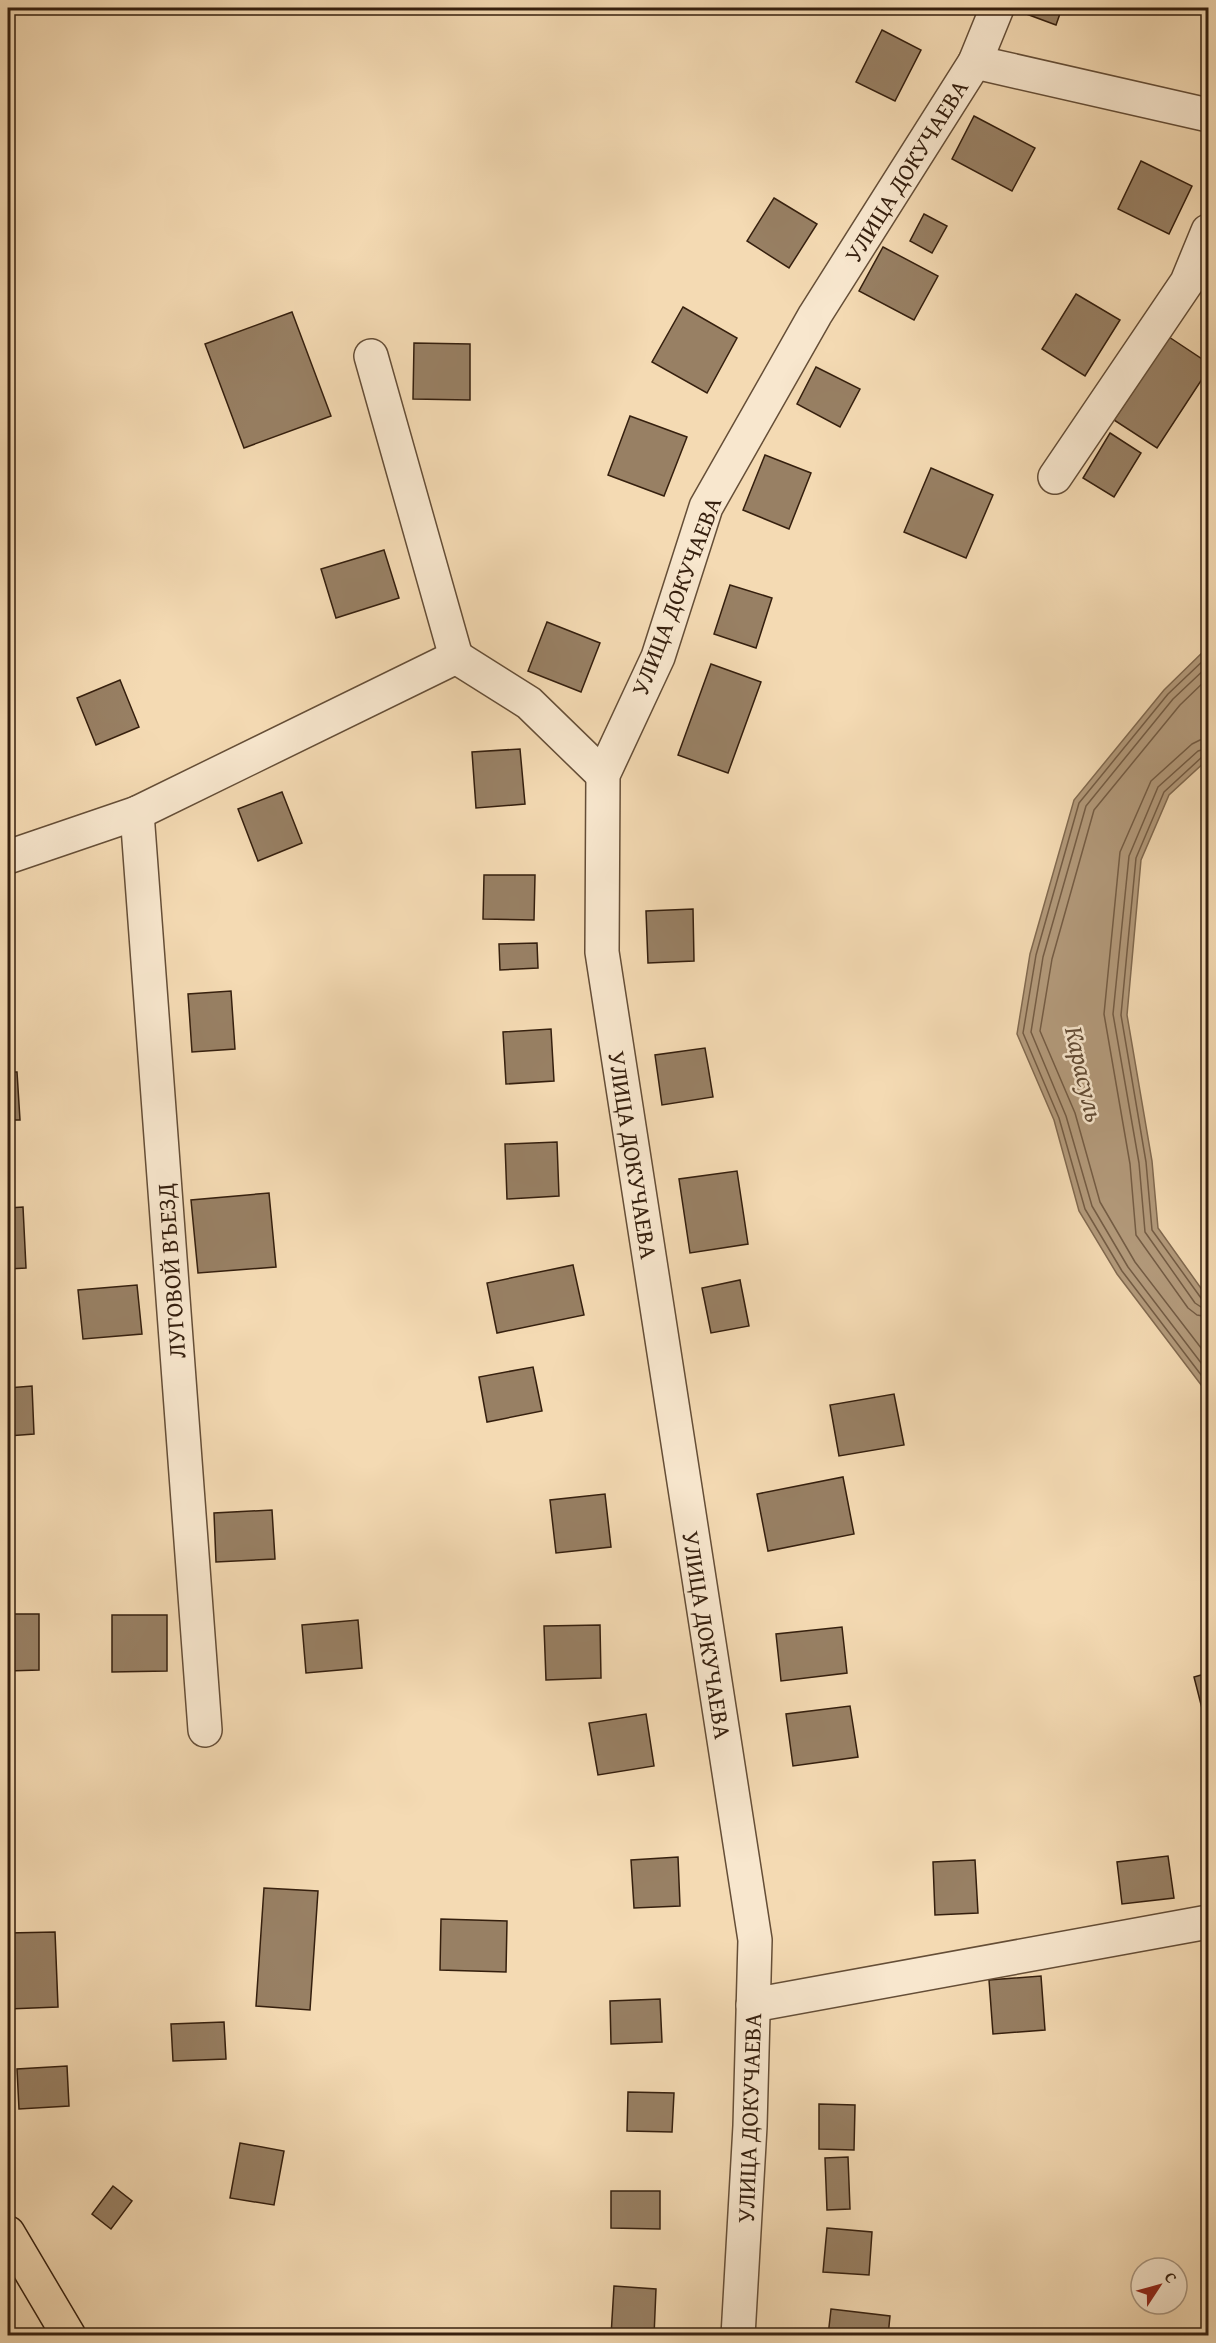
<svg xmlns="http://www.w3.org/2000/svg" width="1216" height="2343" font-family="'Gentium Book Plus',serif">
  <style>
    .water { fill: #b39a7b; stroke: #81694f; stroke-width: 1.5 }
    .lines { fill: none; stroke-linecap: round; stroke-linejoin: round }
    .shore { stroke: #745c44; stroke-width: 1.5 }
    .building { fill: #988064; stroke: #351f0e; stroke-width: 1.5 }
    .minor-casing { stroke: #654e37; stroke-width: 36 }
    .major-casing { stroke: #351f0e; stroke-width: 36 }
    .minor { stroke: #f8e7ce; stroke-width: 33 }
    .major { stroke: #f4dab3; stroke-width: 33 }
    .labels { text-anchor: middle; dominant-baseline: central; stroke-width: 5; stroke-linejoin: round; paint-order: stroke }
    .street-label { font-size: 24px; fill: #351f0e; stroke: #f8e7ce }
    .water-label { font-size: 26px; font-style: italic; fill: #614a34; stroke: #f8e7ce }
  </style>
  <rect width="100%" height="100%" fill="#f4dab3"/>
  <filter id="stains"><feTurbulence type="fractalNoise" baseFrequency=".00333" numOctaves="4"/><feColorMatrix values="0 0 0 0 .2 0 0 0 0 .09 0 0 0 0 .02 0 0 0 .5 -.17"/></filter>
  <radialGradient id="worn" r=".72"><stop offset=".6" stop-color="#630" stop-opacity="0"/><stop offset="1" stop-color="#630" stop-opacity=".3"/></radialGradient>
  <polygon class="water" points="1208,647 1208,759 1169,795 1141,860 1127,1015 1152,1161 1158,1228 1208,1298 1208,1394 1117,1274 1079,1211 1054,1120 1017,1034 1030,954 1074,800 1164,690"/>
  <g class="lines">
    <g class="shore">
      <polyline points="1208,656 1168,694 1079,803 1036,955 1023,1033 1059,1118 1085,1209 1122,1271 1208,1384"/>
      <polyline points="1208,666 1173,699 1086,806 1043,957 1031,1032 1066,1116 1092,1206 1128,1267 1208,1372"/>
      <polyline points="1208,678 1180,705 1094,810 1052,959 1040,1031 1075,1113 1100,1202 1135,1262 1208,1357"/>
      <polyline points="1208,739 1200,740 1192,744 1151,781 1120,852 1104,1014 1130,1164 1136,1235 1188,1308 1197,1315 1208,1317"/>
      <polyline points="1208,748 1198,751 1158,787 1129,856 1113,1014 1139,1163 1145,1232 1195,1303 1201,1307 1208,1308"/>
      <polyline points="1208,755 1202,757 1164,792 1136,858 1121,1015 1146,1162 1152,1230 1201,1298 1208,1301"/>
    </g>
  </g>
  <g class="building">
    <polygon points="1023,8 1062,8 1056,25 1021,12"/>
    <polygon points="882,30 921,50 895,101 856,82"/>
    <polygon points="974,116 1035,148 1012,191 952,159"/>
    <polygon points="1141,161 1192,186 1169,234 1118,209"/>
    <polygon points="774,198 817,224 789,268 747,241"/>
    <polygon points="924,214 947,226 932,253 910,241"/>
    <polygon points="883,247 938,276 914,320 859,291"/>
    <polygon points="1076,294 1120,320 1085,376 1042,349"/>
    <polygon points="683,307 737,338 707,393 652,362"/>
    <polygon points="292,312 331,416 244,448 205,344"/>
    <polygon points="1169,337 1208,363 1208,370 1157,448 1114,420"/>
    <polygon points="414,343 470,344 470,400 413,399"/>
    <polygon points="816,367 860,389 840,427 797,404"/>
    <polygon points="630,416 687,437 664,496 608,475"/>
    <polygon points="1110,433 1141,453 1114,497 1083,478"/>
    <polygon points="765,455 811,473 789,529 743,510"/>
    <polygon points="931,468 993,495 966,558 904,532"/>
    <polygon points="384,550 399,598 336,618 321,569"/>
    <polygon points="730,585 772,598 756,648 714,634"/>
    <polygon points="547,622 600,643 581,692 528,671"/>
    <polygon points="711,664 761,682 728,773 678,755"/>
    <polygon points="120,680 139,727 96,745 77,698"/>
    <polygon points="520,749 525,804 476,808 472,752"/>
    <polygon points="282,792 302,843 258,861 238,809"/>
    <polygon points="484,875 535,875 534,920 483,919"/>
    <polygon points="693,909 694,961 648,963 646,911"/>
    <polygon points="537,943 538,968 500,970 499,944"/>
    <polygon points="231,991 235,1049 192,1052 188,994"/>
    <polygon points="551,1029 554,1081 506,1084 503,1032"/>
    <polygon points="705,1048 713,1097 662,1105 655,1055"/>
    <polygon points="8,1072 17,1072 20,1120 8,1120"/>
    <polygon points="557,1142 559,1196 507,1199 505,1144"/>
    <polygon points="737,1171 748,1244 690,1253 679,1179"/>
    <polygon points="269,1193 276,1267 198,1273 191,1200"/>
    <polygon points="23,1207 26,1268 8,1269 8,1208"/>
    <polygon points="573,1265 584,1315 497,1333 487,1283"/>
    <polygon points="740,1280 749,1326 711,1333 702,1288"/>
    <polygon points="137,1285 142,1334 83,1339 78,1290"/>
    <polygon points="533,1367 542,1411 487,1422 479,1377"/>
    <polygon points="32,1386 34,1434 8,1436 8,1388"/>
    <polygon points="894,1394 904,1445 839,1456 830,1405"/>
    <polygon points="843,1477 854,1534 768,1551 757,1494"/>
    <polygon points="605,1494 611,1547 556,1553 550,1500"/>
    <polygon points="272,1510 275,1559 216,1562 214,1513"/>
    <polygon points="8,1614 39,1614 39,1670 8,1671"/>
    <polygon points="112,1615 167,1615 167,1671 112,1672"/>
    <polygon points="358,1620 362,1668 306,1673 302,1625"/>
    <polygon points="600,1625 601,1678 546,1680 544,1626"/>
    <polygon points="842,1627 847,1673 781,1681 776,1634"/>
    <polygon points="1208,1673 1208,1732 1194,1677"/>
    <polygon points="850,1706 858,1757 793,1766 786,1714"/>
    <polygon points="646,1714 654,1766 598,1775 589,1723"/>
    <polygon points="1168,1856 1174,1898 1122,1904 1117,1862"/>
    <polygon points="678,1857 680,1906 634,1908 631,1860"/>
    <polygon points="975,1860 978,1913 935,1915 933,1862"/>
    <polygon points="264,1888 318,1891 310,2010 256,2006"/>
    <polygon points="441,1919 507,1921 506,1972 440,1970"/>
    <polygon points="55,1932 58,2007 8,2009 8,1933"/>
    <polygon points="1041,1976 1045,2030 993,2034 989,1980"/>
    <polygon points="660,1999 662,2042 611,2044 610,2001"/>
    <polygon points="224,2022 226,2059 173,2061 171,2024"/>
    <polygon points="67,2066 69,2106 19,2109 17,2069"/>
    <polygon points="628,2092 674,2093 672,2132 627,2131"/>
    <polygon points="819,2104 855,2105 854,2150 819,2149"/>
    <polygon points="240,2143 284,2151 274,2205 230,2198"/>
    <polygon points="848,2157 850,2209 827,2210 825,2158"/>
    <polygon points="113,2186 132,2201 111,2229 92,2214"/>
    <polygon points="611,2191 660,2191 660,2229 611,2228"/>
    <polygon points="827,2228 872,2232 869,2275 823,2272"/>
    <polygon points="614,2286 656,2289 654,2336 611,2336"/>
    <polygon points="831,2309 890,2316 888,2336 828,2336"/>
  </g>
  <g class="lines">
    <defs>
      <g id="minor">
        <polyline points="975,62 1208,115"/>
        <polyline points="371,356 456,657"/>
        <polyline points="1055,477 1187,282 1208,231"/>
        <polyline points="137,813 205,1730"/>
        <polyline points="8,857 137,813 456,657 529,703 603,775"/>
        <polyline points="753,2005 1208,1922"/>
        <polyline points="738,2336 750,2126 755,1940 602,952 603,775 658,657 706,507 815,315 975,62 997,8"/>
      </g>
      <polyline id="major" points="8,2233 69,2336"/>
    </defs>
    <use href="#minor" class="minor-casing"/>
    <use href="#major" class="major-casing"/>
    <use href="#minor" class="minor"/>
    <use href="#major" class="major"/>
  </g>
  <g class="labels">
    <g class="street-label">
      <text transform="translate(906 171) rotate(-58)">УЛИЦА ДОКУЧАЕВА</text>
      <text transform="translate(676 596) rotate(-69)">УЛИЦА ДОКУЧАЕВА</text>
      <text transform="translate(633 1155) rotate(81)">УЛИЦА ДОКУЧАЕВА</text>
      <text transform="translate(171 1271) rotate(-94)">ЛУГОВОЙ ВЪЕЗД</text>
      <text transform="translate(707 1635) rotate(81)">УЛИЦА ДОКУЧАЕВА</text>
      <text transform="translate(749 2118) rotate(-88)">УЛИЦА ДОКУЧАЕВА</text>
    </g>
    <g class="water-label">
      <text transform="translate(1085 1074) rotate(77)">Карасуль</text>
    </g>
  </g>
  <rect width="1216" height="2343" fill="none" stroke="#f4dab3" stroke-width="30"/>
  <rect x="9" y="9" width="1198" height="2325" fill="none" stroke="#351f0e" stroke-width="3"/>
  <rect x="15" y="15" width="1186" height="2313" fill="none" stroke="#351f0e" stroke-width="1.5"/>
  <g transform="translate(1159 2286) rotate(54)"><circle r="28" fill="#f8e7ce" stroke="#aa9781" stroke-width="1.5"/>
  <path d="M0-4.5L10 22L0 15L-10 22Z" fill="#8f2418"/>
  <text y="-9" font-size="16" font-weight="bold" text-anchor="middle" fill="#351f0e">С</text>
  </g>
  <rect width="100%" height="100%" filter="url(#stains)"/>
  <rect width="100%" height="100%" fill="url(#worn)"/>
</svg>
